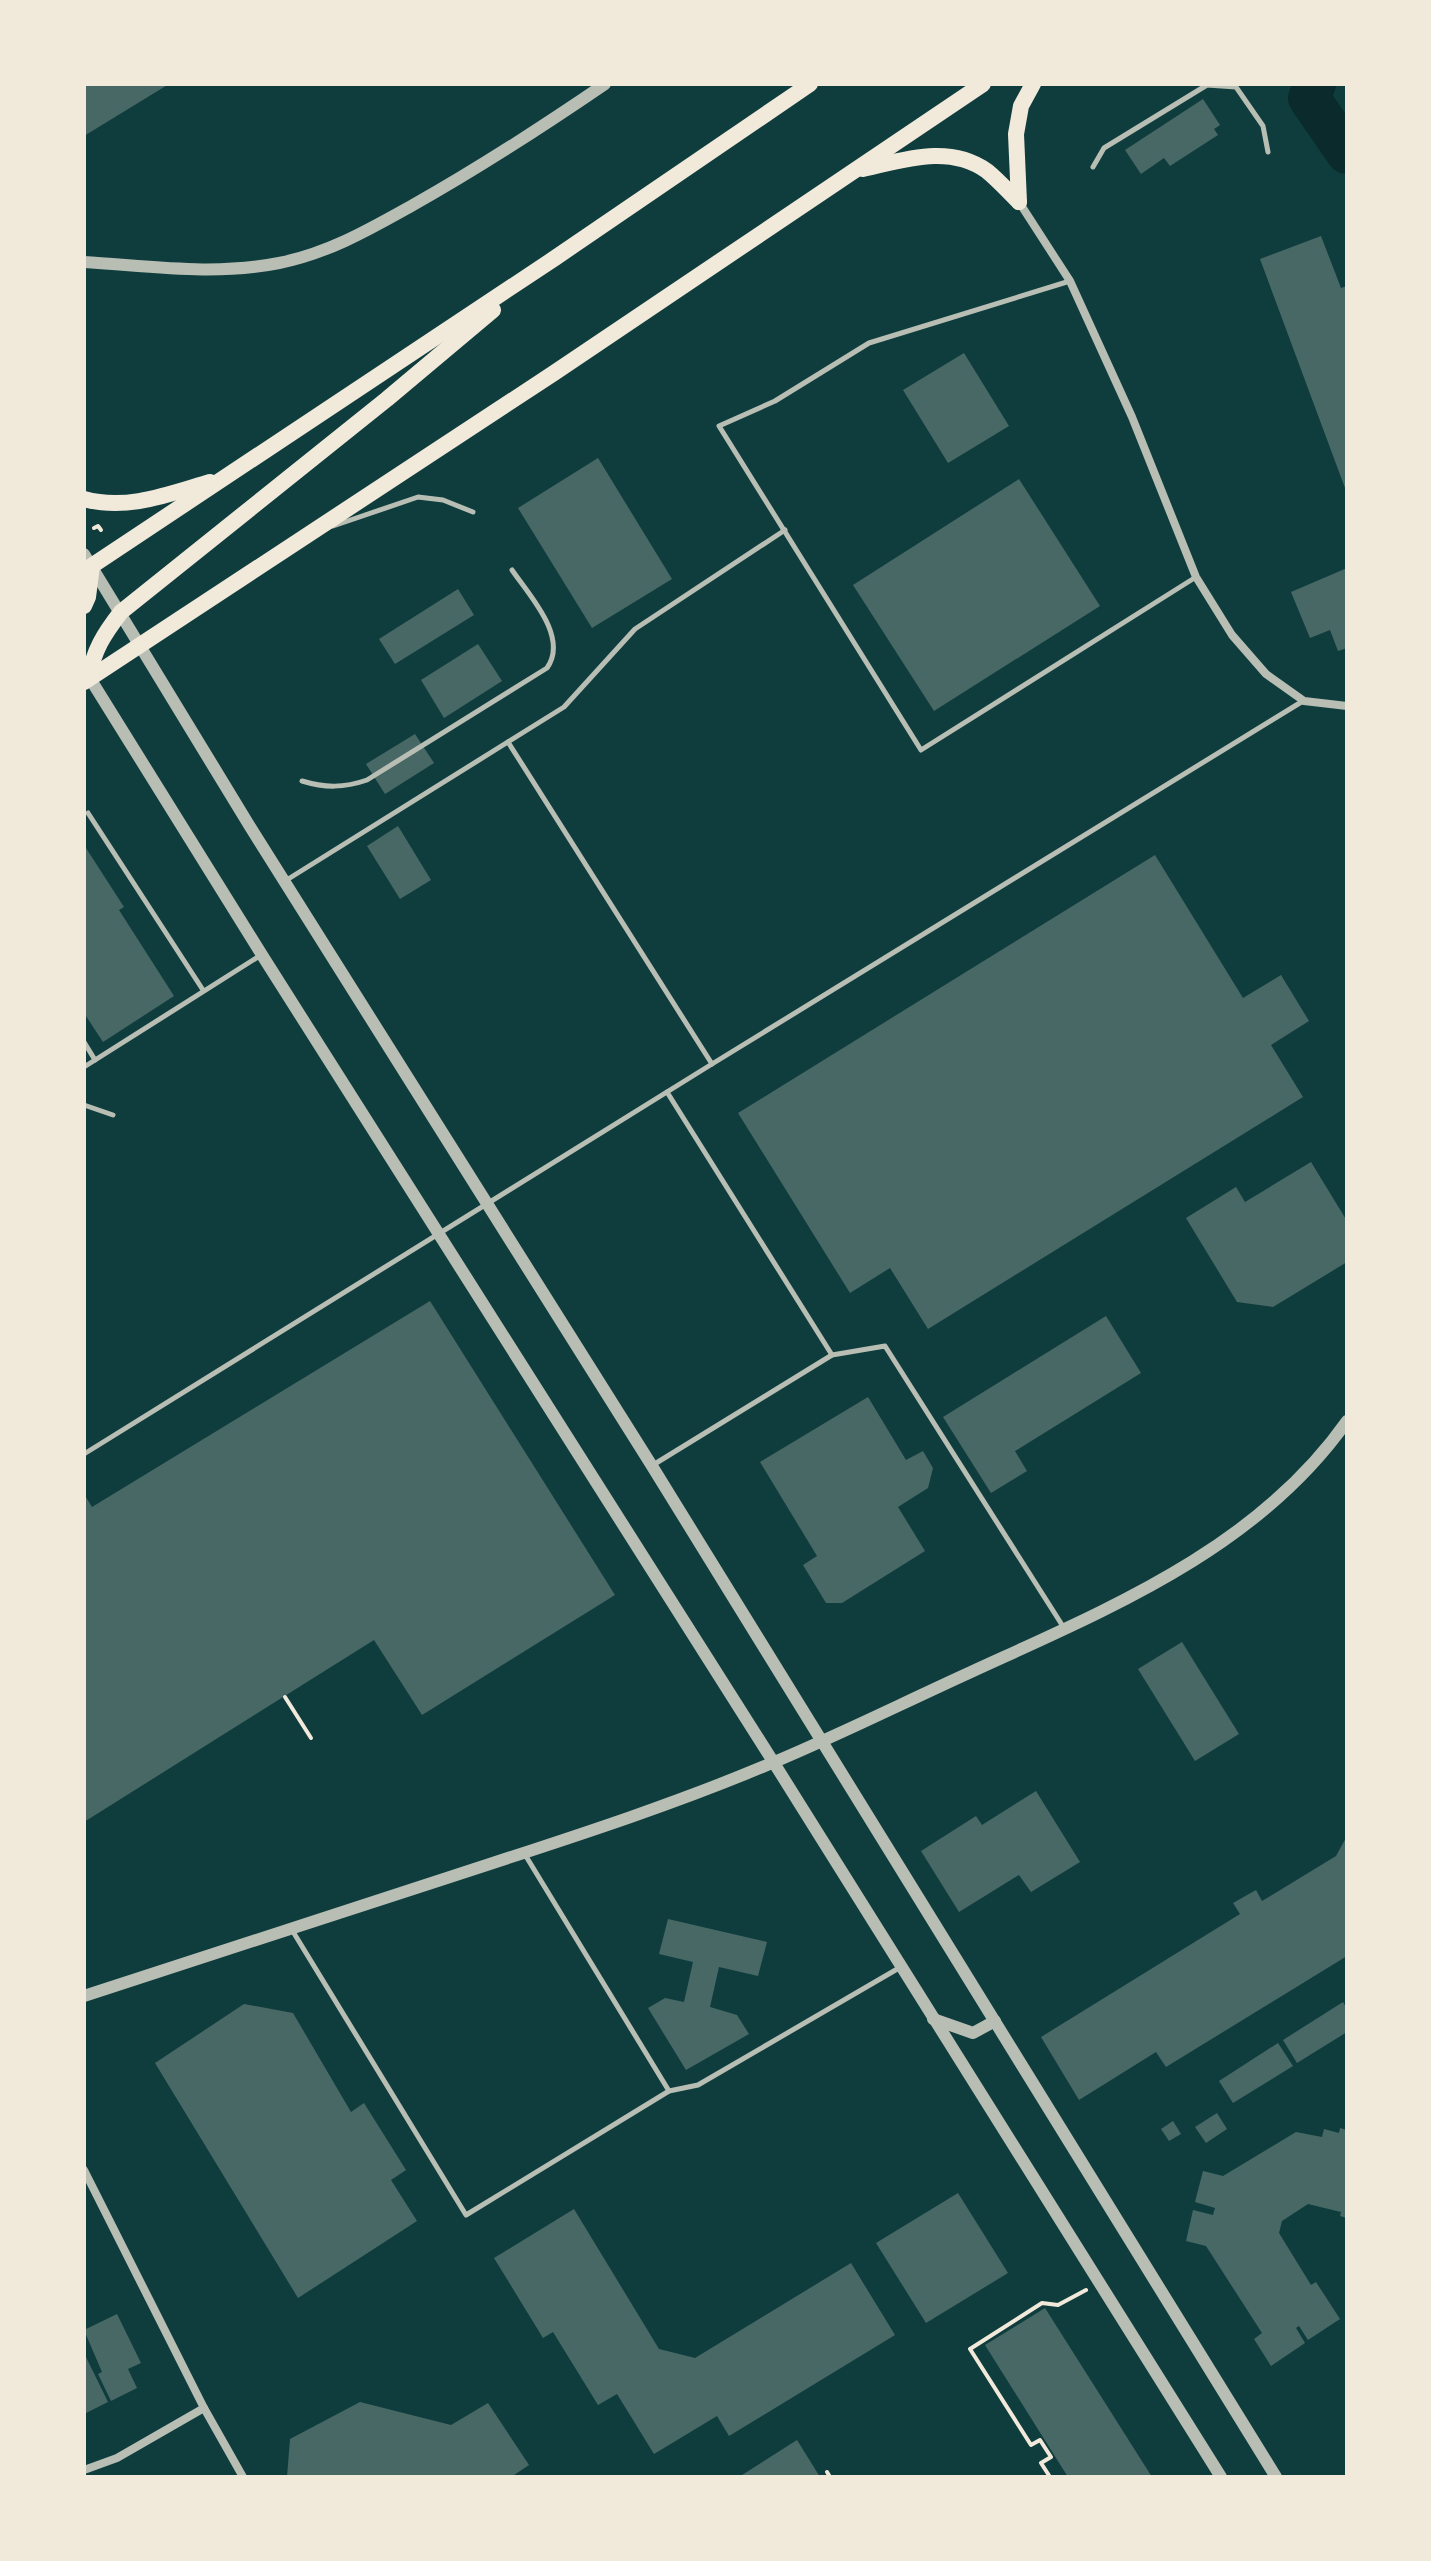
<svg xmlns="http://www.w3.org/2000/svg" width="1431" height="2561" font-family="'Asap Condensed',sans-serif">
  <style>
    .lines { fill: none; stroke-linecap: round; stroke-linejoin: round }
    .river { stroke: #0a2a2b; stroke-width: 42 }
    .building { fill: #486865 }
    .path { stroke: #f1e9da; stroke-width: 4 }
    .service { stroke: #b8beb3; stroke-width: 5 }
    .minor { stroke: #b8beb3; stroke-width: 8 }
    .tertiary { stroke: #b8beb3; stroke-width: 12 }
    .trunk { stroke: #f1e9da; stroke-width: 16 }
  </style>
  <rect width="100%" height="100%" fill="#0f3d3e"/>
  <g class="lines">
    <polyline class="river" points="1315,84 1309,98 1347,153"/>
  </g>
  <g class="building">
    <polygon points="84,84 169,84 84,136"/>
    <polygon points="1203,99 1220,125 1214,129 1218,135 1170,166 1164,158 1141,174 1125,150"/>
    <polygon points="1321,236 1341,288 1347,286 1347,487 1345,488 1260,259"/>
    <polygon points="964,353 1009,426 948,463 903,390"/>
    <polygon points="598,458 672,579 592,628 518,508"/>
    <polygon points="1019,479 1100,606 934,711 853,585"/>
    <polygon points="1347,568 1347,648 1338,651 1330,630 1310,638 1291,592"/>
    <polygon points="458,589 474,615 395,664 379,639"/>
    <polygon points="478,644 502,681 444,718 421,680"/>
    <polygon points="415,734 434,763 385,794 366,764"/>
    <polygon points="398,826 431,880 400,899 367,846"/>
    <polygon points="84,845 124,907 119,910 174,996 103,1042 84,1013"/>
    <polygon points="1155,855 1243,998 1281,975 1309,1021 1271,1045 1303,1097 928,1329 890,1268 850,1293 738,1113"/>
    <polygon points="1311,1162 1347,1221 1347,1262 1273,1307 1237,1302 1186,1218 1236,1187 1245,1202"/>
    <polygon points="430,1301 615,1595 422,1715 374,1640 84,1822 84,1494 92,1507"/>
    <polygon points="1106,1316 1141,1373 1015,1451 1027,1471 991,1493 943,1417"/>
    <polygon points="868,1397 906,1460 923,1451 933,1468 928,1488 898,1507 925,1551 842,1603 826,1603 803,1565 817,1556 760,1462"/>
    <polygon points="1182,1642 1239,1734 1195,1761 1138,1669"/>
    <polygon points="1036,1791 1080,1862 1031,1892 1019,1875 959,1912 921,1851 976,1816 982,1825"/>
    <polygon points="1347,1836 1347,1956 1166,2067 1156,2052 1079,2100 1041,2037 1240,1914 1233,1903 1256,1890 1262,1901 1336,1856"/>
    <polygon points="668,1919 767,1942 758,1976 719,1967 710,2007 737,2015 749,2034 686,2070 648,2008 665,1998 684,2002 693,1962 659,1954"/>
    <polygon points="1343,2002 1347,2009 1347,2032 1297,2063 1283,2040"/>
    <polygon points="244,2004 293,2013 351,2112 364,2103 406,2170 391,2180 417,2221 298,2298 155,2063"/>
    <polygon points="1278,2043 1293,2066 1233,2103 1219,2081"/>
    <polygon points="1217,2113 1227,2129 1206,2143 1195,2127"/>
    <polygon points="1173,2121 1181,2134 1169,2141 1161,2129"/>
    <polygon points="1340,2128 1347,2130 1347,2218 1340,2216 1341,2212 1308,2204 1282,2221 1279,2233 1311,2285 1316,2282 1340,2319 1308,2340 1299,2326 1296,2328 1305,2343 1271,2366 1254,2339 1262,2333 1206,2246 1186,2241 1193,2210 1213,2215 1215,2208 1195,2202 1203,2171 1223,2176 1296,2132 1322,2137 1324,2129 1339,2133"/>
    <polygon points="958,2193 1008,2273 926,2323 876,2243"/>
    <polygon points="574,2209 659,2349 695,2358 851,2263 895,2335 729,2436 717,2416 654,2454 617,2394 598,2405 553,2332 543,2338 494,2258"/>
    <polygon points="1045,2308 1152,2477 1068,2477 985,2345"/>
    <polygon points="117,2314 141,2363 128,2369 137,2388 111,2401 98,2374 102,2372 84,2330"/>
    <polygon points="84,2353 108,2402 84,2414"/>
    <polygon points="360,2402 451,2425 488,2403 529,2465 511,2477 287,2477 290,2439"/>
    <polygon points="797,2440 820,2477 739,2477"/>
  </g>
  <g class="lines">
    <g class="path">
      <polyline points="94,528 98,526 101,530"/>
      <polyline points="285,1697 311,1738"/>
      <polyline points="827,2472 830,2477"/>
      <polyline points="1050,2477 1041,2463 1051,2457 1040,2440 1031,2445 970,2349 1042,2303 1058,2305 1086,2290"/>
    </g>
    <g class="service">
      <polyline points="1093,167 1104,148 1207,85 1236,87 1263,126 1268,152"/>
      <polyline points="1070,281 869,343 775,401 719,426 921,750 1196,577"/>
      <polyline points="333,526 418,497 443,500 473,512"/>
      <polyline points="508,742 712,1064"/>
      <path d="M302,781C325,788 344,788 367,780L547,668C569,637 529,595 512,570"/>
      <polyline points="88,813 203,990"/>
      <polyline points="285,881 564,707 635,629 785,530"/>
      <polyline points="84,1042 95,1060"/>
      <polyline points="84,1067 261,955"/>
      <polyline points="667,1092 832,1355"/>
      <polyline points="84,1105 113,1115"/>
      <polyline points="84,1454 712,1064 1303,701"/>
      <polyline points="653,1465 832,1355 885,1346 1064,1628"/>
      <polyline points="524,1853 669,2091"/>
      <polyline points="292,1930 466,2215 669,2091 698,2085 899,1968"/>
    </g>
    <g class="minor">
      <polyline points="1019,202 1070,281 1132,417 1196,577 1232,635 1266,674 1304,701 1347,706"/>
      <polyline points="84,2170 204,2408 243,2477"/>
      <polyline points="84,2470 117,2458 204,2408"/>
    </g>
    <g class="tertiary">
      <path d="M84,262C150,266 214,276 279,263C329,253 370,229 413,205C479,168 542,127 605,84"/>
      <polyline points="84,554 249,825 652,1466 1276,2477"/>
      <polyline points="86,672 262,955 774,1763 1221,2477"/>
      <path d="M84,1996C207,1956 330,1916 453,1876C560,1841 668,1807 772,1763C839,1735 905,1702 971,1672C1108,1609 1257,1549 1347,1421"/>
      <polyline points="933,2019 973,2033 995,2021"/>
    </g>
    <g class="trunk">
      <path d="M863,169C904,160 949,144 987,171C998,180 1009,192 1019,202"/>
      <polyline points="1019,202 1016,134 1021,106 1033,84"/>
      <path d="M84,499C127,511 169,494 210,482"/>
      <polyline points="84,571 555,258 810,84"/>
      <polyline points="84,606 88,597 92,566"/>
      <path d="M89,678C93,651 104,634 121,612L387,399L493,310"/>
      <polyline points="84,682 554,373 983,84"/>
    </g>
  </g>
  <rect width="1431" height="2561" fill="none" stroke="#f1e9da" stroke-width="172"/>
</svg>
